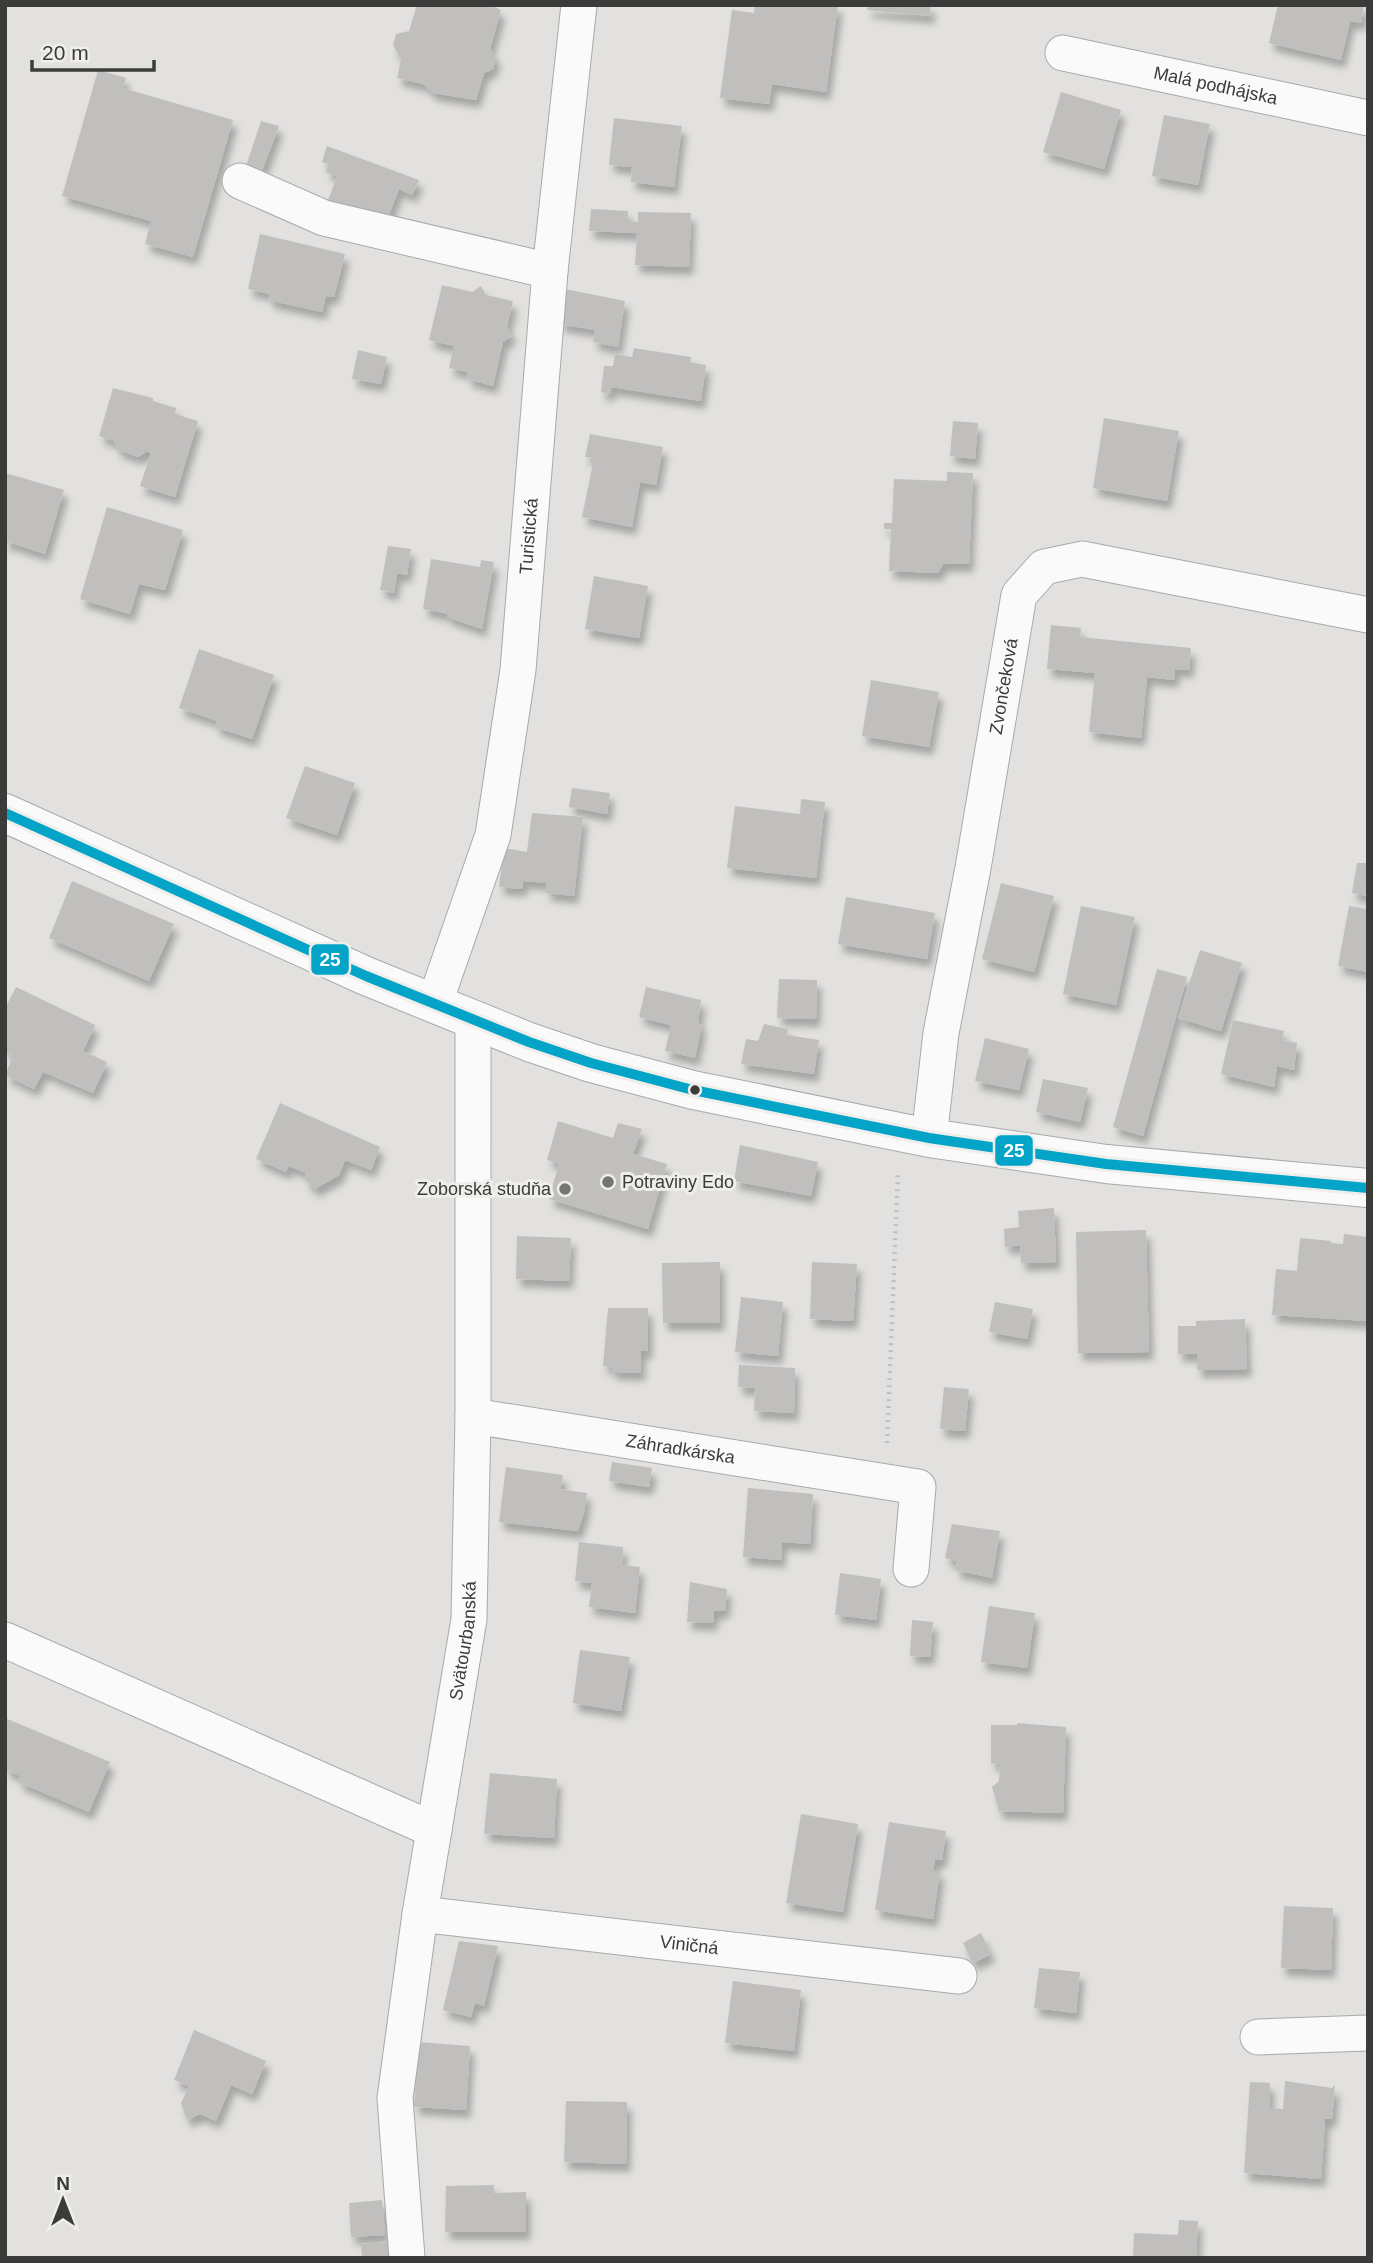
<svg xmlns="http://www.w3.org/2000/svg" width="1373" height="2263" font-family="Helvetica,sans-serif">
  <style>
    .building { fill: #c0bfbe; filter: url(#shadow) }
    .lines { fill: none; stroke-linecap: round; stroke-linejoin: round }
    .minor-casing { stroke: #a9a9a7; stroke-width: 37 }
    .tertiary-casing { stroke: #a9a9a7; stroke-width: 40 }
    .path { stroke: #c1c0c0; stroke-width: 4.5; stroke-dasharray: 2 5; stroke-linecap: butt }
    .minor { stroke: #fbfafa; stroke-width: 35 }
    .tertiary { stroke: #fbfafa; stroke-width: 38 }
    .bus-1-casing { stroke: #f0eeeb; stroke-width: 16 }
    .bus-1 { stroke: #03a4c7; stroke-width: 10 }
    .bus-dot { fill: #3b3b39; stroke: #f0eeeb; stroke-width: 2.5 }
    .poi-dot { fill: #757573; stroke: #f0eeeb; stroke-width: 2.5 }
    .labels { text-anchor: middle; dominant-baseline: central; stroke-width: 6; stroke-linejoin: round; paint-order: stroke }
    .street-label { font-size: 18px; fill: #3b3b39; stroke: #f0eeeb }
    .poi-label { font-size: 18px; fill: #3b3b39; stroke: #f0eeeb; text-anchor: start }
    .line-badge { stroke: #f0eeeb; stroke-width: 2.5 }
    .badge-label { font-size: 19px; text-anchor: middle; font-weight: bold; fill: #fff }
  </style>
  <defs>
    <filter id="shadow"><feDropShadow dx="4.5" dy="8" stdDeviation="3.5" flood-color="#0004"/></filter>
  </defs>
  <rect width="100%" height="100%" fill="#e2e1df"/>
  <g class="building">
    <polygon points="417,5 490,5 501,10 490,49 496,58 493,69 484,73 476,100 433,93 423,84 397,78 401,60 393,45 396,34 409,31"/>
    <polygon points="755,5 838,5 826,92 772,84 769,104 720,98 732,10 754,13"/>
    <polygon points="868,5 931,5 930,16 867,10"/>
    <polygon points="1278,5 1364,5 1361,23 1350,21 1341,60 1269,43"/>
    <polygon points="98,70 126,78 123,88 233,120 193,257 145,244 151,221 62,196"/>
    <polygon points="1061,92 1121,110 1104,169 1043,152"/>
    <polygon points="1164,115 1210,124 1198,185 1152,176"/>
    <polygon points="614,118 682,126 674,187 631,182 632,167 609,165"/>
    <polygon points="261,121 279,126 262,171 268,173 265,180 244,172"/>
    <polygon points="327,146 419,180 412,195 399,189 384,228 326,206 337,176 326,172 329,164 322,162"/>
    <polygon points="591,209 628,211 628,222 638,222 638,212 691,213 689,267 635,265 637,233 589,231"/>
    <polygon points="260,234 345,254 334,297 326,296 322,312 268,300 270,294 248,289"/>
    <polygon points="442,285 472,292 481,286 486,295 513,301 507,326 512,336 503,342 493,386 467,379 468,372 449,368 454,346 429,340"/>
    <polygon points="565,289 625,301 618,347 593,342 595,330 559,324"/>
    <polygon points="634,348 691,357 690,362 706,365 701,401 611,387 610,394 601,392 604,366 613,366 615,354 632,357"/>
    <polygon points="358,350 387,357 381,384 352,379"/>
    <polygon points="113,388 153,398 153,401 176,408 175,414 198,421 175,497 140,486 151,453 147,451 138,457 118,450 114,441 99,436"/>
    <polygon points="1104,418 1179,431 1167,501 1093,488"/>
    <polygon points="953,421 978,423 975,459 950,456"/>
    <polygon points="590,434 663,447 656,485 640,482 632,527 582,517 594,458 585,457"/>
    <polygon points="947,472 973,473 969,564 943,564 938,573 889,571 891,529 884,529 884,523 892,523 894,479 947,481"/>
    <polygon points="5,473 64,490 45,554 8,542 5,548"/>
    <polygon points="107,507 183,530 165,590 139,584 130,614 80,599"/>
    <polygon points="388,546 411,549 407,575 397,573 394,593 380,590"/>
    <polygon points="431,559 480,567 481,560 494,562 482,629 447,617 448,614 423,609"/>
    <polygon points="594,576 648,586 639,638 585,629"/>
    <polygon points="1051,625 1081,628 1080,637 1191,648 1189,670 1175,669 1174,680 1147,677 1141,738 1089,732 1095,673 1047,669"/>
    <polygon points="199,649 274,675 252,739 215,727 217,721 179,708"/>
    <polygon points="871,680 939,692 929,747 862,736"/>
    <polygon points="305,766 355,783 337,835 286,818"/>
    <polygon points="572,788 610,793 607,814 569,807"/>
    <polygon points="801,799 825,802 816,878 727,868 735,806 800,814"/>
    <polygon points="532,813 583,817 574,896 546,893 547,883 523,881 522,889 499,887 504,848 527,852"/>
    <polygon points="1357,863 1368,863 1368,896 1352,893"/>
    <polygon points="72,881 174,924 149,981 49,938"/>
    <polygon points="1001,883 1054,896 1034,972 982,959"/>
    <polygon points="846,897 935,913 927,959 838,944"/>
    <polygon points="1081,906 1135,917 1116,1005 1063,994"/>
    <polygon points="1349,906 1368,909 1368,972 1338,966"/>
    <polygon points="1200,950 1242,963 1221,1031 1178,1018"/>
    <polygon points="1157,969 1187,977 1143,1136 1113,1127"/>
    <polygon points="779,979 817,980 816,1019 777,1018"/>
    <polygon points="16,987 95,1025 83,1051 107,1062 93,1093 43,1072 34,1089 5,1075 13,1056 5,1052 5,1008"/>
    <polygon points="646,987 701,1000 698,1023 702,1025 695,1058 665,1051 671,1025 639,1017"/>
    <polygon points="1233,1020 1284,1031 1282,1040 1297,1043 1294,1070 1277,1066 1274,1087 1221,1074"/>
    <polygon points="764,1024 788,1029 787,1035 819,1040 814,1074 741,1064 746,1039 758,1041"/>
    <polygon points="985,1038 1029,1049 1019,1090 975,1081"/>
    <polygon points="1043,1079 1088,1088 1080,1122 1036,1112"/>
    <polygon points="280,1103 380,1147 371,1170 345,1160 339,1175 315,1189 305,1180 306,1173 289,1166 286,1172 256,1159"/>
    <polygon points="558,1121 613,1138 618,1123 642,1129 633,1154 667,1164 648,1229 549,1199 559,1163 547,1160"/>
    <polygon points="740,1145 818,1162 811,1196 734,1181"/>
    <polygon points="1054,1208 1056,1262 1021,1263 1020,1245 1005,1247 1004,1229 1019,1227 1018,1211"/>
    <polygon points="1146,1230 1149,1352 1078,1353 1076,1232"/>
    <polygon points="1344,1234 1368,1237 1368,1321 1272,1315 1276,1269 1297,1271 1300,1238 1331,1241 1331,1243 1343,1244"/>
    <polygon points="517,1236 571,1238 569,1281 516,1279"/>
    <polygon points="720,1262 720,1323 663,1323 662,1263"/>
    <polygon points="812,1262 857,1264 853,1321 810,1319"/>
    <polygon points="741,1297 783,1302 778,1356 735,1352"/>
    <polygon points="995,1302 1033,1309 1027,1339 989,1332"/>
    <polygon points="608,1308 648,1308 648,1351 641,1351 641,1373 612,1372 613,1367 603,1366"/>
    <polygon points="1245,1319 1247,1369 1197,1370 1197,1354 1178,1354 1178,1326 1196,1326 1196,1321"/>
    <polygon points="739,1365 795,1368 794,1413 754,1411 755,1388 738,1387"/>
    <polygon points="944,1387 969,1389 965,1431 940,1429"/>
    <polygon points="612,1462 652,1468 649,1487 609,1481"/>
    <polygon points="506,1467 563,1475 560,1489 587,1493 584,1513 578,1531 499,1522"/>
    <polygon points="748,1488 813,1494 810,1544 782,1542 781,1560 743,1557"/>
    <polygon points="952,1524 1000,1531 992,1578 955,1570 957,1561 945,1558"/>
    <polygon points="579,1542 623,1547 622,1565 640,1567 635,1613 589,1607 592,1583 575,1581"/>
    <polygon points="840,1573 881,1579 876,1620 835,1615"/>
    <polygon points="690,1582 727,1589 725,1611 714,1611 713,1623 687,1622"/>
    <polygon points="989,1606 1035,1613 1027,1668 981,1662"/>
    <polygon points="912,1620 933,1622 930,1657 910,1656"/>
    <polygon points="580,1650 630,1657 621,1711 573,1703"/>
    <polygon points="5,1718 110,1762 89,1812 18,1782 20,1776 5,1769"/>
    <polygon points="1017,1723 1066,1727 1063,1813 999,1811 992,1787 999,1781 1000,1764 991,1763 991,1725 1017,1725"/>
    <polygon points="490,1773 557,1779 554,1838 484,1834"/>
    <polygon points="801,1814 858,1824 843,1912 786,1903"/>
    <polygon points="889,1822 946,1831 942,1860 935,1860 933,1871 940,1871 933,1919 875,1910"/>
    <polygon points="1284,1906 1333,1908 1331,1970 1281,1968"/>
    <polygon points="981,1933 991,1954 973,1963 963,1943"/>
    <polygon points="459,1941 498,1946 484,2006 475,2003 471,2017 443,2010"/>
    <polygon points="1039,1968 1080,1972 1076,2013 1034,2008"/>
    <polygon points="733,1981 801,1990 794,2051 725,2043"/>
    <polygon points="194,2030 266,2061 252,2094 231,2085 216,2121 200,2114 187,2120 181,2103 189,2086 174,2080"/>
    <polygon points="418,2042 470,2046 466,2110 414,2107"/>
    <polygon points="1285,2081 1332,2088 1335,2085 1332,2119 1325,2119 1321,2179 1244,2173 1250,2082 1270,2083 1269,2108 1283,2109"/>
    <polygon points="566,2101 627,2102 626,2164 564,2162"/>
    <polygon points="494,2185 494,2193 526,2192 526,2232 445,2232 446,2186"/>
    <polygon points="382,2200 385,2235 351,2237 349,2203"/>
    <polygon points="1179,2220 1198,2221 1196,2258 1133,2258 1134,2233 1178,2235"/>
    <polygon points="394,2242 396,2258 362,2258 361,2244"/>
  </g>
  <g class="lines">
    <defs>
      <g id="minor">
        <path id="s1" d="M1063,53L1368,118"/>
        <polyline points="240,181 324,218 550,271"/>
        <path id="s2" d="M435,1002L493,835L518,670L550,271L579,5"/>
        <path id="s3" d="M929,1138L941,1033L973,868L1019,595L1044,567L1082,559L1368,615"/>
        <path id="s4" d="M473,1416L918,1487L911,1569"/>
        <polyline points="5,1640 434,1830"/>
        <path id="s5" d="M420,1914L959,1976"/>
        <polyline points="1258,2037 1368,2033"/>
        <path id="s6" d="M407,2258L395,2098L420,1914L469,1619L473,1416V1019"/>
      </g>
      <polyline id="tertiary" points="5,813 366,976 529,1042 591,1063 693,1090 929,1138 1106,1164 1368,1188"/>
    </defs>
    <use href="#minor" class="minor-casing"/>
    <use href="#tertiary" class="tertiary-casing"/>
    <polyline class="path" points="887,1443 898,1172"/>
    <use href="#minor" class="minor"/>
    <use href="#tertiary" class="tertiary"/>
    <defs>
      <polyline id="bus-1" points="5,813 366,976 529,1042 591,1063 693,1090 929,1138 1106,1164 1368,1188"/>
    </defs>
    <use href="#bus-1" class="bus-1-casing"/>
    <use href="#bus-1" class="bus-1"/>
  </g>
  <circle class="bus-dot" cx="695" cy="1090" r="6"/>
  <g class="poi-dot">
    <circle cx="608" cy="1182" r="7"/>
    <circle cx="565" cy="1189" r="7"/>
  </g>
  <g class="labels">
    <g class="street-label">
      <text stroke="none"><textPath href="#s1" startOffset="156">Malá podhájska</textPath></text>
      <text stroke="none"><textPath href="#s2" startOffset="478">Turistická</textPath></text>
      <text stroke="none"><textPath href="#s3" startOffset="458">Zvončeková</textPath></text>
      <text stroke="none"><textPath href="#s4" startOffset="210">Záhradkárska</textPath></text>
      <text stroke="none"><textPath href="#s6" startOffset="623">Svätourbanská</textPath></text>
      <text stroke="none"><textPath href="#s5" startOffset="271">Viničná</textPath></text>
    </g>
    <g class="poi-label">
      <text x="622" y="1182">Potraviny Edo</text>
      <text x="551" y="1189" text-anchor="end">Zoborská studňa</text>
    </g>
  </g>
  <g class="line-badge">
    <rect x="310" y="943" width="40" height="33" rx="7" fill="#03a4c7"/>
    <rect x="994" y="1134" width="40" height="33" rx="7" fill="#03a4c7"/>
  </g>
  <g class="badge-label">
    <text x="330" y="966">25</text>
    <text x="1014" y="1157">25</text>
  </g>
  <rect width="1373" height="2263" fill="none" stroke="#3b3b39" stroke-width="14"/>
  <g transform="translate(63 2200)" stroke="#f0eeeb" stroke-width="5" paint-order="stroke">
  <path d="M0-5L12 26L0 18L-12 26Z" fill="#3b3b39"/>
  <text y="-10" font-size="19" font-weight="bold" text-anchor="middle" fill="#3b3b39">N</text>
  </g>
  <path d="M32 60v10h122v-10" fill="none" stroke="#3b3b39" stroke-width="3.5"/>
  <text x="42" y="60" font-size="21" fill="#3b3b39" stroke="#f0eeeb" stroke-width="5" paint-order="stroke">20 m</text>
</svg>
